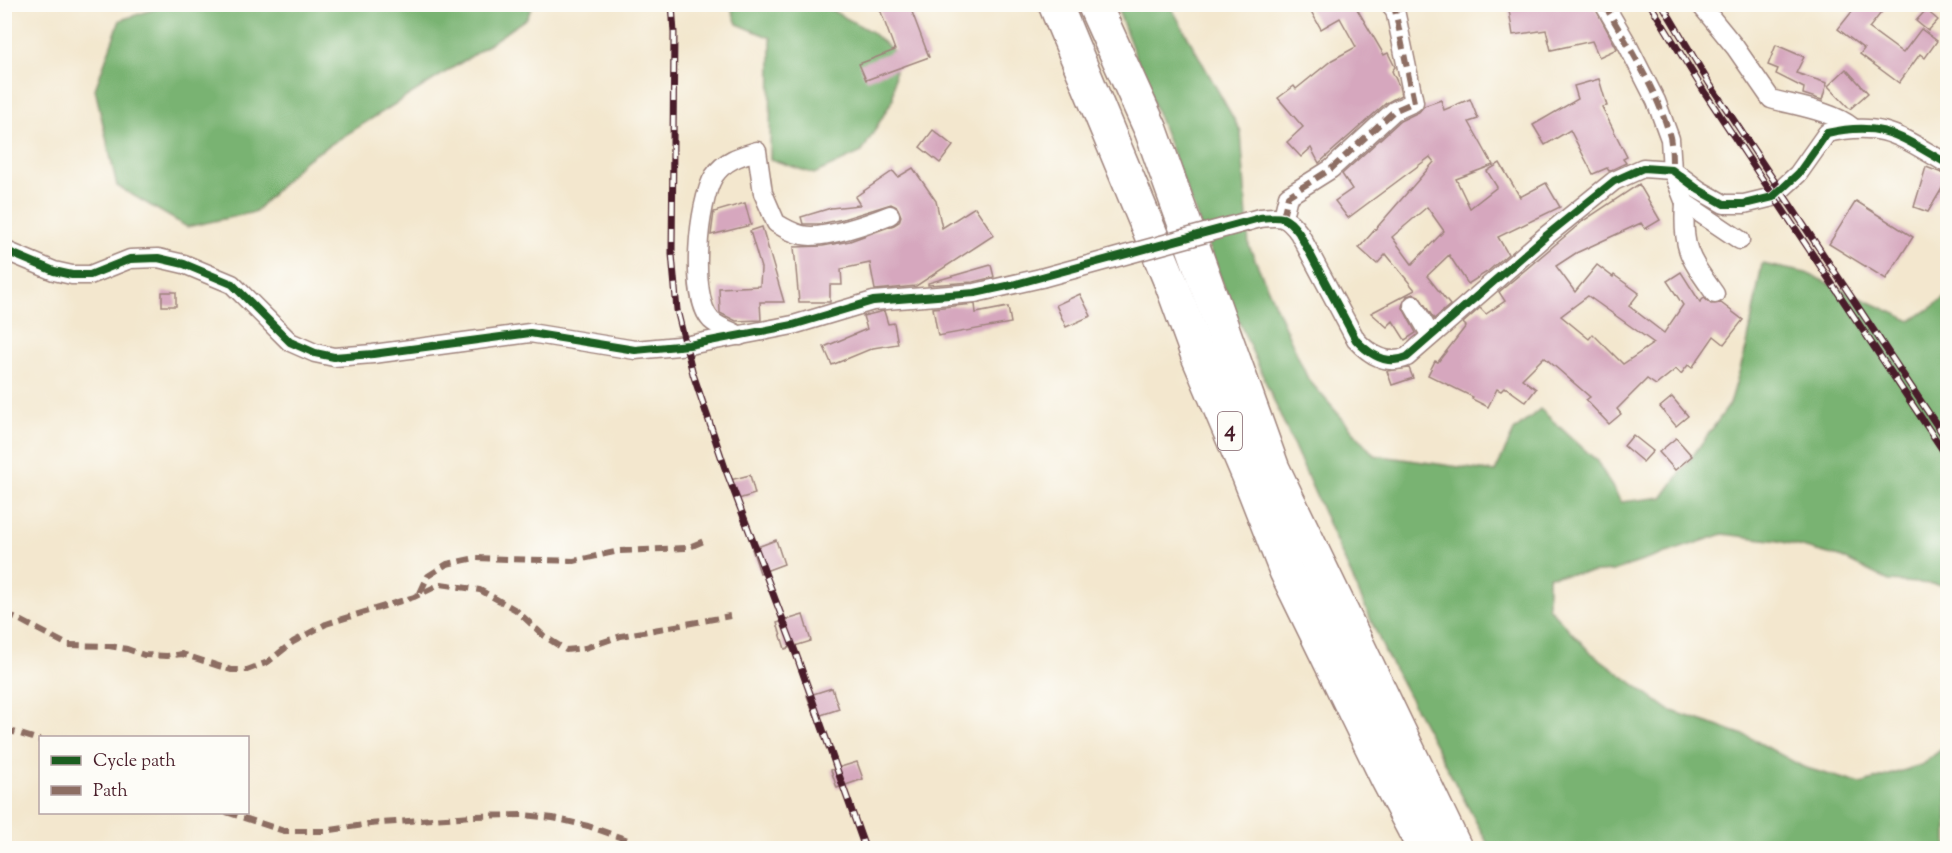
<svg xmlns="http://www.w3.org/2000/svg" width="1952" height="853" font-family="'Sorts Mill Goudy',serif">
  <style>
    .forest { fill: #79b372; stroke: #62694e; stroke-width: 1.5 }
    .building { fill: #d6a7be; fill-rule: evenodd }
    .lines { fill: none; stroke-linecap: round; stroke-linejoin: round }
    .street-casing { stroke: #9e837c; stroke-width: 21 }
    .highway-casing { stroke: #9e837c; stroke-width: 36 }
    .street { stroke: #fff; stroke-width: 18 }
    .highway { stroke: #fff; stroke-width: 33 }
    .rail-casing { stroke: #4a1f2b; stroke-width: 7 }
    .rail { stroke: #fdfcf7; stroke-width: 4.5; stroke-dasharray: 14; stroke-linecap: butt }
    .street-bridge-casing { stroke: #9e837c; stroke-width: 21; stroke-linecap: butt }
    .street-bridge { stroke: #fff; stroke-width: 18 }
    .quiet { stroke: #8d6e63; stroke-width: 6; stroke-dasharray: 12 6; stroke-linecap: butt }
    .cycleway-casing { stroke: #fdfcf7; stroke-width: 11 }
    .cycleway { stroke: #1b5e20; stroke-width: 8 }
    .labels { text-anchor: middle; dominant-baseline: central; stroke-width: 4.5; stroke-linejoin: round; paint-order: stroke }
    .shield { fill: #fdfcf7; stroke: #806168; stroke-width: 1.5 }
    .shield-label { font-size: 22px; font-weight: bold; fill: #4a1f2b }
  </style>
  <rect width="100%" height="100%" fill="#fdfcf7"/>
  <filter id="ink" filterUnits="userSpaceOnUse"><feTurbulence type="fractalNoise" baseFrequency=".0167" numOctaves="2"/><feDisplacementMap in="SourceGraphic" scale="12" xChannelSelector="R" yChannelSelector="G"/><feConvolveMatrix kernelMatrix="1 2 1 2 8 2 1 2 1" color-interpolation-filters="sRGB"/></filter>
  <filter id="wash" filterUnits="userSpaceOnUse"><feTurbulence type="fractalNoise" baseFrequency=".008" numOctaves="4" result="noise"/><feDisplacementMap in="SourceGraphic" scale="24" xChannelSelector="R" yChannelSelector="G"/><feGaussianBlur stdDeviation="1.35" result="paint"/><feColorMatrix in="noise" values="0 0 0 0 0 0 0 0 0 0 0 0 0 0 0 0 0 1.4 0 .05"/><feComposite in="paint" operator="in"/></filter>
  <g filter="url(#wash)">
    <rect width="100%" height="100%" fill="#f3e7ce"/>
    <g class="forest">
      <polygon points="168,5 168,4 533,5 527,18 470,57 304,161 255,212 187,227 117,186 95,89 120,20"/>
      <polygon points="730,5 822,5 870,31 896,53 893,99 862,152 814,174 770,159 771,38 737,24"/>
      <polygon points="1116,5 1170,5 1241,132 1249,246 1308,379 1374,455 1495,472 1514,431 1540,409 1597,461 1621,502 1663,497 1730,404 1747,345 1762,264 1806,273 1911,321 1947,297 1947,583 1945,585 1889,581 1840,557 1779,541 1723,534 1613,571 1548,576 1548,607 1589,651 1669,710 1747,736 1803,767 1861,784 1921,765 1947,745 1947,848 1490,848 1385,652 1225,290"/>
    </g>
    <g id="blocks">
      <g class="building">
        <polygon points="878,4 909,4 929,57 866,80 859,64 895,50"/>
        <polygon points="1307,4 1365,4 1357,9 1384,55 1388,53 1395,67 1392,71 1399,86 1401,95 1386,103 1319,163 1311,148 1301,157 1287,142 1303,127 1278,98 1294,86 1296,89 1332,60 1356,47 1340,18 1321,29"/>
        <polygon points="1508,4 1593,4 1617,49 1599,57 1592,41 1551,50 1546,30 1513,35"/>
        <polygon points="1858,4 1888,4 1869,28 1903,53 1921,29 1937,41 1925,58 1920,54 1899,83 1860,54 1864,49 1838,29"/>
        <polygon points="1926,10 1938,20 1928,31 1916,21"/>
        <polygon points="1776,45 1804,57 1796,73 1827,83 1822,100 1803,94 1804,88 1776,74 1778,69 1768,65"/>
        <polygon points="1846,69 1868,93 1850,109 1828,86"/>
        <polygon points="1599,79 1607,106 1602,107 1627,157 1623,159 1626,163 1609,171 1607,168 1593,174 1570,130 1545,145 1533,125 1578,99 1574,86"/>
        <path d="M1470,99L1478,119L1469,122L1493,165L1456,179L1470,208L1497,187L1487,171L1500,163L1520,197L1546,183L1560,207L1498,237L1508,254L1487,272L1468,284L1449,255L1427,276L1450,305L1434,319L1419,296L1414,294L1407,296L1402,306L1416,333L1405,340L1393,321L1387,327L1371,313L1415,290L1386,254L1377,264L1359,248L1434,162L1430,157L1348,218L1335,201L1352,189L1342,174L1400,121L1419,112L1424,106L1441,100L1444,110ZM1427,207L1444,231L1412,264L1392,237Z"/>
        <polygon points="933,130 953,146 940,163 920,147"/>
        <polygon points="1926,167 1947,175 1947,180 1928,212 1914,207"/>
        <polygon points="913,168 936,201 942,228 975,207 994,235 916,286 875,290 870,263 841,269 842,285 830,285 830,302 799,302 794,247 823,246 850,241 894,225 899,222 901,216 897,207 891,204 843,219 820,224 803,224 801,217 831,208 860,205 855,197 893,171 898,177"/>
        <path d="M1639,184L1660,220L1645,229L1641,223L1576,253L1556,266L1575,292L1597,265L1613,277L1614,275L1639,293L1629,306L1664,333L1683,305L1667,281L1681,272L1700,302L1704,298L1711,304L1721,303L1743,320L1724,344L1714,336L1692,368L1688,365L1681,374L1676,369L1656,385L1647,379L1617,409L1621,414L1609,424L1586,400L1590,397L1544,357L1522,379L1536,389L1526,402L1505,387L1501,391L1497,389L1488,407L1472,399L1473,397L1428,375L1435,361L1438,362L1466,326L1463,323L1480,308L1486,314L1505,301L1499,292L1583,221ZM1588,296L1626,323L1654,343L1623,364L1593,334L1589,339L1561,316Z"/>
        <polygon points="1856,201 1913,237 1886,279 1829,244"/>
        <polygon points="745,203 751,225 711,235 714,212"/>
        <polygon points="762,227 784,302 760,302 761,320 736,321 720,313 719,288 760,286 761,268 750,231"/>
        <polygon points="991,265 994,277 973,282 928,285 928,283"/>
        <rect x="162" y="292" width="14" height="14"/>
        <polygon points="1080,294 1091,316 1066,327 1056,305"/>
        <polygon points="975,304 976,313 1008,307 1011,323 938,336 933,308"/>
        <polygon points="884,311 888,324 894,323 898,344 873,348 832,365 824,347 867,329 863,316"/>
        <polygon points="1409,368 1413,378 1392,385 1387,371"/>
        <polygon points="1672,397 1688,416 1676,426 1660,407"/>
        <polygon points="1633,435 1653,451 1643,462 1624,446"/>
        <polygon points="1676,438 1692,456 1675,470 1659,452"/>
        <polygon points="750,475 755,494 735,500 730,480"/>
        <polygon points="776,540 784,564 760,573 752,549"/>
        <polygon points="803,615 811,641 785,649 777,623"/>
        <polygon points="832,688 839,709 815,717 807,696"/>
        <polygon points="857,762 863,779 837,788 831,770"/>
      </g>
    </g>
  </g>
  <g filter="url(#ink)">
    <use href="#blocks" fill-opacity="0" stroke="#9e837c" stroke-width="1.5"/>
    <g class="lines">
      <defs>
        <g id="street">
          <polyline points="1604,4 1625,40 1656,101 1670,139 1672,170 1685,203 1740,240"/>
          <path d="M1700,4L1735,47L1771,99C1796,106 1832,111 1852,127"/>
          <path d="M1685,203C1682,250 1689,257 1715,294"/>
          <polyline points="1283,217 1288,196 1331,169 1394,111 1414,102 1395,10 1390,4"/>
          <path d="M1260,218C1281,216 1286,215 1299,233L1356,340C1369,354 1387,366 1407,357L1547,235L1614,181L1643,168L1672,170L1699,190L1724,204H1744L1773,197L1798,174L1827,133C1884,120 1900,137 1948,164"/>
          <polyline points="4,250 54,271 72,275 90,275 130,259 158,258 184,264 232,284 290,342 315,353 334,357 373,354 530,333 635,350 689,345 793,325 873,301 975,293 1041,278"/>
          <polyline points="1413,305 1431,336"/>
          <path d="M740,336C732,331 718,327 711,320C689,297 698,202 714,176C725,160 740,156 757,151L763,193L776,223C784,228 793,233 802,235C823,240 870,223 890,215"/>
        </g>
        <g id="highway">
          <polyline points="1055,4 1172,285 1198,356 1248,474 1286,571 1387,778 1424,848"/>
          <polyline points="1094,4 1151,130 1273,469 1455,848"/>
        </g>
      </defs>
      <use href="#street" class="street-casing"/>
      <use href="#highway" class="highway-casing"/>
      <use href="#street" class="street"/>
      <use href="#highway" class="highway"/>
      <defs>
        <g id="rail">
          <polyline points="672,4 674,33 672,254 677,310 693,374 725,468 796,654 865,848"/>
          <polyline points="1650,4 1705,93 1948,458"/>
          <polyline points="1662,4 1709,83 1948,442"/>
        </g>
      </defs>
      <use href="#rail" class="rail-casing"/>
      <use href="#rail" class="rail"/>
      <defs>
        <polyline id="street-bridge" points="1041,278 1260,218"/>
      </defs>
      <use href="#street-bridge" class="street-bridge-casing"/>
      <use href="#street-bridge" class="street-bridge"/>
      <g class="quiet">
        <path d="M1604,4C1628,45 1658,92 1670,137C1672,147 1672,159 1672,170"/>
        <polyline points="1395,10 1407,4"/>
        <polyline points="1283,217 1288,196 1331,169 1394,111 1414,102 1395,10 1390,4"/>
        <polyline points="420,593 428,576 447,564 475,558 574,561 619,551 687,548 704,541"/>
        <polyline points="4,614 20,620 68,645 109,646 127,649 144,655 167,656 182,654 231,670 247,670 268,662 293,642 326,624 414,597 441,584 480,590 516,610 544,636 566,650 585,648 621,636 730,616"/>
        <polyline points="4,729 40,740"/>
        <polyline points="226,812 284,831 325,831 370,824 471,816 524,815 553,818 588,826 651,848"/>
      </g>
      <defs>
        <path id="cycleway" d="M4,250L54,271L72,275H90L130,259L158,258L184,264L232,284L290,342L315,353L334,357L373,354L530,333L635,350L689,345L793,325L873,301L975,293L1012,285L1260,218C1281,216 1286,215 1299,233L1356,340C1369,354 1387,366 1407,357L1547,235L1614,181L1643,168L1672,170L1699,190L1724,204H1744L1773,197L1798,174L1827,133C1884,120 1900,137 1948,164"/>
      </defs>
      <use href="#cycleway" class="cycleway-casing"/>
      <use href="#cycleway" class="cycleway"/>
    </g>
  </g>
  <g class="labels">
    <rect class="shield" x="1218" y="412" width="24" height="38" rx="4.5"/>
    <g class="shield-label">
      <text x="1230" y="431">4</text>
    </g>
  </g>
  <rect width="1952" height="853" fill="none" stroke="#fdfcf7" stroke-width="24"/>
  <rect x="39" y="736" width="210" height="78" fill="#fdfcf7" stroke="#b5a4a5" stroke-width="1.5"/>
  <rect x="51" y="756" width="30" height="9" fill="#1b5e20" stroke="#b5a4a5" stroke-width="1.5"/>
  <text x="93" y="766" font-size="18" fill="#4a1f2b">Cycle path</text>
  <rect x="51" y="786" width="30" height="9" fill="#8d6e63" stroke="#b5a4a5" stroke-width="1.5"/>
  <text x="93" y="796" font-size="18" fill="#4a1f2b">Path</text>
</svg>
